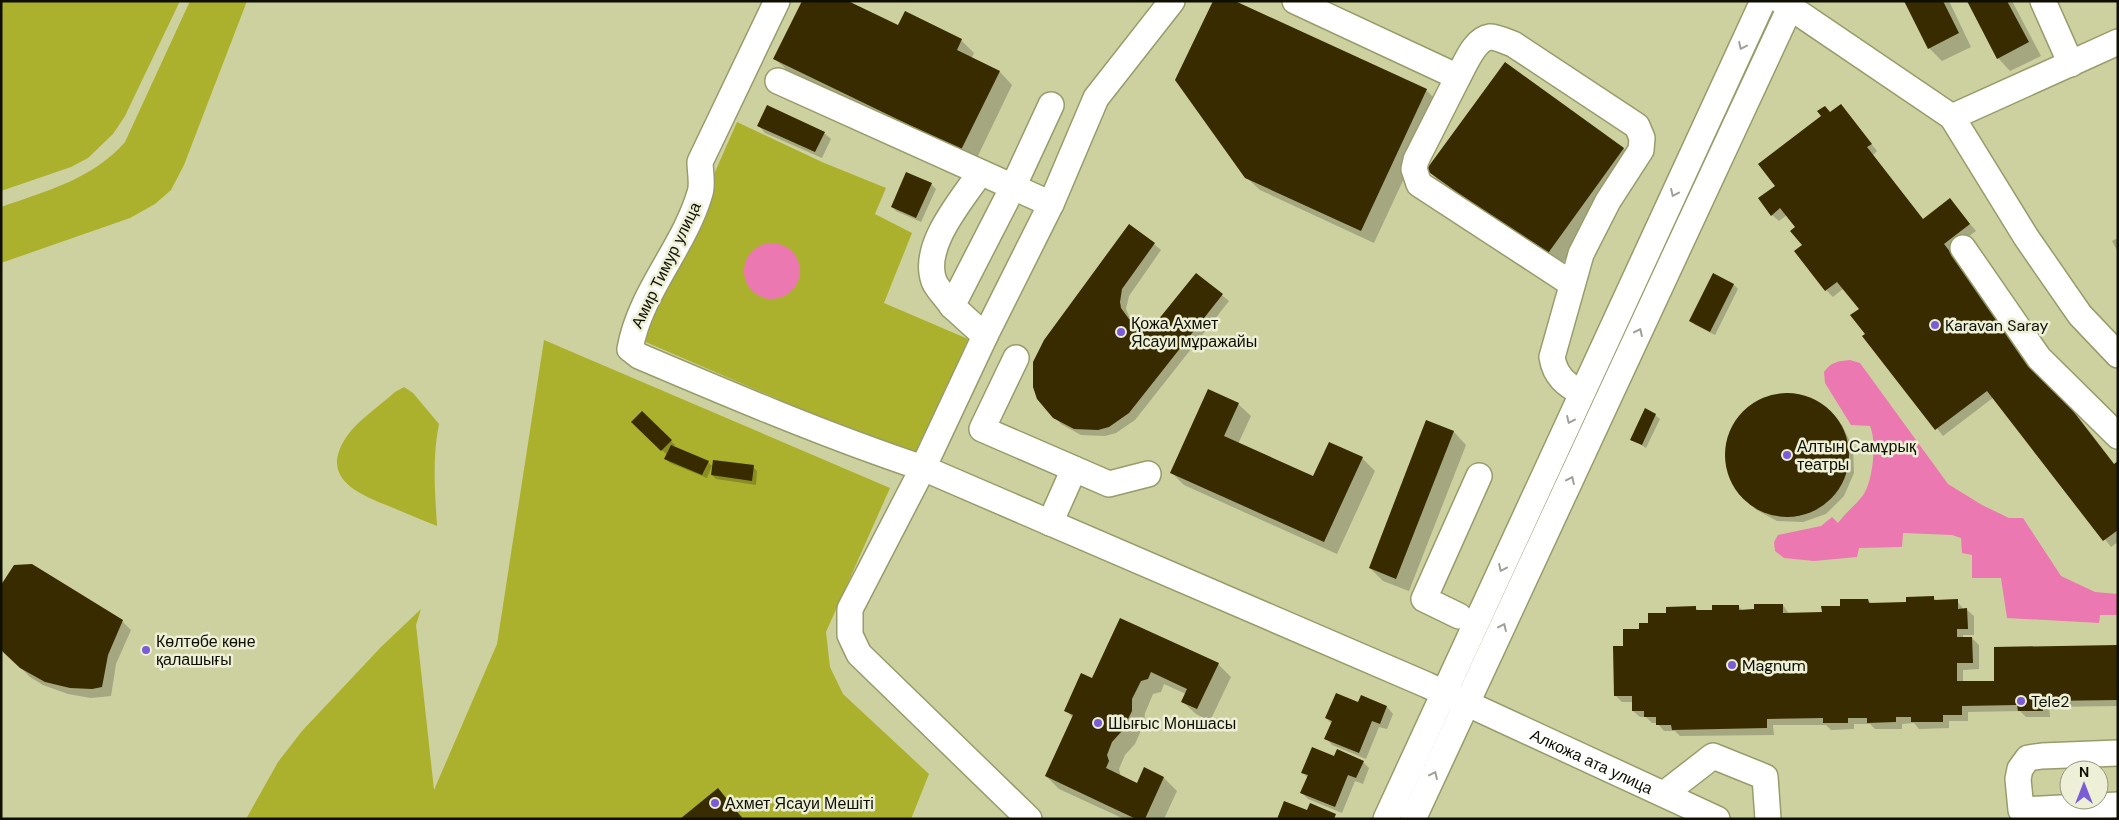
<svg xmlns="http://www.w3.org/2000/svg" width="2119" height="820" font-family="'DM Sans',sans-serif">
  <style>
    .green { fill: #acb12d }
    .water { fill: #eb78b0 }
    .shadow { fill: #0003 }
    .building { fill: #382b00 }
    .lines { fill: none; stroke-linecap: round; stroke-linejoin: round }
    .minor-casing { stroke: #989c6b; stroke-width: 28 }
    .minor { stroke: #fff; stroke-width: 25 }
    .oneway { stroke: #9f9f99 }
    .poi-dot { fill: #7b5cd6; stroke: #edf0d6; stroke-width: 2 }
    .labels { text-anchor: middle; dominant-baseline: central; stroke-width: 5; stroke-linejoin: round; paint-order: stroke }
    .street-label { font-size: 16px; fill: #0f0f01; stroke: #edf0d6 }
    .poi-label { font-size: 16px; fill: #0f0f01; stroke: #edf0d6; text-anchor: start }
  </style>
  <rect width="100%" height="100%" fill="#cdd19f"/>
  <g class="green">
    <polygon points="1,1 180,1 125,116 113,134 88,158 71,167 1,191"/>
    <path d="M190,1H247L184,165L171,190L155,204L130,218L1,263V207C46,191 93,179 125,142Z"/>
    <polygon points="737,122 822,162 886,188 875,214 912,233 884,303 968,339 916,459 641,340"/>
    <polygon points="544,340 890,488 826,632 830,667 843,694 929,774 911,819 246,819 278,762 302,731 381,647 421,609 416,625 434,790 497,644"/>
    <path d="M404,387L413,393L439,424C432,458 435,492 437,526C421,520 406,513 391,507C358,494 318,478 347,436C358,420 381,405 395,392Z"/>
  </g>
  <g class="water">
    <circle cx="772" cy="271" r="28"/>
    <path d="M1850,360L1860,363L1948,484L1982,505L2009,518H2023L2061,576L2095,592L2118,594V615H2100L2099,623L2007,618L2001,578H1972V555L1962,553L1961,538L1952,535L1903,533L1902,547L1859,548L1857,557L1814,561L1784,558L1775,551L1774,542L1778,535L1821,526L1832,517L1838,523C1846,512 1856,505 1864,494C1873,479 1877,442 1870,426L1851,425L1825,383L1824,372C1831,362 1838,361 1850,360Z"/>
  </g>
  <g class="shadow">
    <polygon points="1906,1 1949,1 1971,47 1942,61 1929,48"/>
    <polygon points="1968,1 2012,1 2041,56 2010,71 1998,58"/>
    <polygon points="898,27 961,40 974,53 971,59 1000,72 1012,85 975,162 788,71 775,59"/>
    <polygon points="1505,64 1624,149 1636,161 1559,268 1441,183 1428,170"/>
    <polygon points="1426,90 1439,103 1374,243 1260,190 1246,177"/>
    <polygon points="1841,106 1877,151 1873,155 1923,220 1950,200 1976,231 1949,251 2079,407 2074,411 2115,465 2118,463 2118,542 2111,547 1994,397 1943,436 1864,336 1866,334 1860,309 1844,288 1833,297 1826,290 1796,227 1787,215 1779,221 1772,215 1776,186 1831,114"/>
    <polygon points="759,126 824,133 831,139 822,158 765,133"/>
    <polygon points="907,174 931,184 936,189 921,222 896,211 892,206"/>
    <polygon points="2118,238 2118,252 2112,241"/>
    <polygon points="1154,244 1161,250 1129,296 1126,309 1131,321 1143,325 1159,321 1197,275 1229,301 1135,420 1116,433 1105,436 1081,435 1061,424 1038,398"/>
    <polygon points="1714,275 1734,285 1738,289 1715,335 1695,325 1691,321"/>
    <polygon points="1791,395 1815,402 1835,418 1842,425 1853,448 1854,473 1844,496 1826,514 1803,522 1777,521 1755,509 1732,482 1726,457 1727,445 1736,421 1754,404 1766,398"/>
    <polygon points="1238,404 1251,416 1238,444 1314,478 1362,458 1375,471 1337,554 1184,485 1171,472"/>
    <polygon points="642,413 675,445 673,447 708,462 712,466 707,478 670,463 666,459 669,450 666,454 633,422"/>
    <polygon points="1655,415 1660,419 1646,448 1632,439"/>
    <polygon points="1427,422 1454,432 1466,445 1409,591 1383,581 1370,568"/>
    <polygon points="753,467 757,471 756,485 716,479 712,475"/>
    <polygon points="1934,598 1937,601 1957,601 1964,610 1967,610 1974,616 1974,635 1963,635 1963,639 1972,638 1979,645 1979,669 1963,670 1963,682 1995,682 2118,647 2118,706 2049,707 2050,717 2026,717 2020,711 1968,712 1968,721 1949,721 1949,728 1919,729 1914,723 1902,724 1902,729 1875,729 1870,724 1854,724 1854,729 1831,730 1826,725 1773,725 1774,735 1680,736 1675,731 1664,731 1657,723 1652,723 1646,717 1640,717 1633,711 1633,702 1622,702 1615,695 1624,647 1640,630 1667,614 1695,607 1699,612 1713,611 1738,606 1743,611 1783,605 1789,614 1823,613 1868,600 1872,604 1907,604"/>
    <polygon points="1120,619 1218,664 1231,677 1210,721 1196,714 1183,702 1186,694 1164,684 1161,692 1153,694 1145,713 1144,724 1135,744 1125,755 1119,769 1121,777 1138,784 1145,769 1164,778 1177,791 1164,819 1124,819 1059,789 1046,776 1073,718 1066,710 1092,680"/>
    <polygon points="122,621 131,630 116,664 111,696 91,698 68,694 43,685 30,677 4,651"/>
    <polygon points="1362,697 1387,707 1393,714 1387,729 1379,727 1366,759 1332,745 1326,738 1332,724 1326,718 1359,704"/>
    <polygon points="1335,758 1363,762 1369,768 1363,784 1355,781 1342,813 1308,799 1302,793 1308,778 1302,772"/>
    <polygon points="718,790 744,819 682,819"/>
  </g>
  <g class="building">
    <polygon points="802,1 848,1 898,25 905,11 962,39 957,50 1000,71 961,150 773,59"/>
    <polygon points="1213,1 1235,1 1427,89 1361,231 1245,178 1175,80"/>
    <polygon points="1904,1 1943,1 1959,33 1928,49"/>
    <polygon points="1967,1 2007,1 2029,42 1997,59"/>
    <polygon points="1505,62 1624,148 1546,256 1426,170"/>
    <polygon points="1841,104 1872,144 1867,147 1923,219 1950,198 1970,224 1944,244 2114,464 2118,461 2118,530 2103,541 1987,391 1935,430 1862,336 1865,334 1850,315 1859,309 1837,282 1825,291 1794,251 1802,245 1790,231 1795,227 1780,208 1771,216 1758,198 1775,186 1758,164 1821,116 1817,111 1825,106 1830,112"/>
    <polygon points="767,105 825,132 815,152 757,126"/>
    <polygon points="906,172 932,183 916,218 891,207"/>
    <polygon points="1129,224 1155,243 1122,289 1120,302 1121,308 1129,319 1143,324 1158,320 1196,273 1223,294 1129,413 1109,427 1098,430 1074,429 1053,418 1037,399 1033,387 1033,362 1044,340"/>
    <polygon points="1713,273 1734,284 1710,332 1689,321"/>
    <polygon points="1208,389 1239,403 1224,436 1313,476 1329,442 1363,457 1324,542 1170,473"/>
    <circle cx="1787" cy="455" r="62"/>
    <polygon points="1645,408 1656,414 1642,445 1630,440"/>
    <polygon points="642,411 672,440 661,451 631,422"/>
    <polygon points="1426,420 1454,431 1396,579 1369,568"/>
    <polygon points="671,445 709,461 702,475 664,459"/>
    <polygon points="713,460 754,465 752,481 711,475"/>
    <polygon points="32,564 123,620 108,655 102,687 92,689 70,688 45,682 20,668 3,652 1,649 1,585 14,565"/>
    <polygon points="1934,596 1934,600 1958,599 1958,609 1967,608 1968,629 1957,629 1957,637 1972,637 1973,663 1957,663 1957,681 1994,681 1994,647 2118,645 2118,700 2043,701 2043,711 2018,711 2017,705 1962,706 1962,715 1943,715 1943,722 1911,722 1911,717 1896,717 1896,722 1867,723 1867,718 1848,718 1848,723 1823,723 1823,718 1767,719 1767,728 1672,730 1671,725 1656,725 1656,717 1644,717 1644,711 1632,711 1632,696 1614,696 1613,646 1623,646 1623,629 1639,629 1639,623 1648,623 1648,613 1666,613 1666,607 1696,606 1696,610 1712,610 1712,605 1739,605 1739,610 1754,609 1754,604 1783,604 1783,613 1822,612 1821,606 1840,606 1840,599 1868,599 1869,603 1906,602 1906,597"/>
    <polygon points="1120,618 1219,663 1197,709 1181,702 1187,689 1151,672 1148,679 1141,681 1132,699 1132,711 1122,731 1112,742 1107,755 1109,761 1106,768 1137,783 1144,767 1164,777 1145,819 1136,819 1045,776 1073,715 1064,711 1081,673 1092,678"/>
    <polygon points="1336,693 1358,702 1361,695 1387,706 1380,724 1372,721 1359,753 1324,739 1332,721 1325,718"/>
    <polygon points="1312,747 1334,756 1337,749 1364,761 1356,778 1348,775 1335,807 1300,793 1308,775 1301,773"/>
    <polygon points="718,788 743,819 680,819"/>
    <polygon points="1284,801 1307,810 1310,803 1336,814 1334,819 1277,819"/>
  </g>
  <g class="lines">
    <defs>
      <g id="minor">
        <path d="M777,1L700,162C700,171 703,184 700,193C684,248 640,292 630,349L639,356C733,396 827,436 923,468L850,609V635L859,654L1029,819"/>
        <path id="s1" d="M1172,1L1096,98L1051,204L985,336L923,468L1427,685L1717,819"/>
        <path d="M1295,1L1458,77C1465,65 1474,39 1490,37C1497,37 1507,42 1513,44L1637,126L1642,138L1641,150L1608,201L1581,254L1552,357C1555,376 1566,385 1582,393"/>
        <polyline points="1781,1 1952,117 2026,237 2080,315 2118,355"/>
        <polyline points="2043,1 2071,64"/>
        <polyline points="1458,77 1416,160 1414,169 1419,184 1572,284"/>
        <polyline points="778,81 1051,204"/>
        <polyline points="1952,117 2118,42"/>
        <polyline points="1963,248 2039,358 2118,436"/>
        <path d="M952,306C947,298 937,289 934,281C921,246 962,200 980,173"/>
        <polyline points="985,336 952,306 1013,187 1051,105"/>
        <polyline points="1016,358 982,429 1109,484 1148,474"/>
        <polyline points="1050,523 1074,469"/>
        <polyline points="1459,616 1424,599 1479,476"/>
        <polyline points="2118,753 2042,756 2028,758 2020,769 2018,779 2021,810 2118,805"/>
        <polyline points="1664,794 1713,756 1765,777 1768,819"/>
        <polyline points="1386,819 1763,1"/>
        <polyline points="1413,819 1793,1"/>
      </g>
    </defs>
    <use href="#minor" class="minor-casing"/>
    <use href="#minor" class="minor"/>
  </g>
  <defs><path id="oneway-chevron" d="M-2-3.5L2.5 0L-2 3.5" fill="none" stroke-width="1.6" stroke-linecap="round" stroke-linejoin="round" transform="scale(1.25)"/></defs>
  <g class="oneway">
    <use href="#oneway-chevron" transform="translate(1742 46) rotate(115)"/>
    <use href="#oneway-chevron" transform="translate(1674 193) rotate(115)"/>
    <use href="#oneway-chevron" transform="translate(1639 332) rotate(-65)"/>
    <use href="#oneway-chevron" transform="translate(1570 420) rotate(115)"/>
    <use href="#oneway-chevron" transform="translate(1571 480) rotate(-65)"/>
    <use href="#oneway-chevron" transform="translate(1502 568) rotate(115)"/>
    <use href="#oneway-chevron" transform="translate(1503 627) rotate(-65)"/>
    <use href="#oneway-chevron" transform="translate(1434 775) rotate(-65)"/>
  </g>
  <g class="poi-dot">
    <circle cx="1935" cy="325" r="5"/>
    <circle cx="1121" cy="332" r="5"/>
    <circle cx="1787" cy="455" r="5"/>
    <circle cx="146" cy="650" r="5"/>
    <circle cx="1732" cy="665" r="5"/>
    <circle cx="2021" cy="701" r="5"/>
    <circle cx="1098" cy="723" r="5"/>
    <circle cx="715" cy="803" r="5"/>
  </g>
  <g class="labels">
    <g class="street-label">
      <text transform="translate(666 265) rotate(-64)">Амир Тимур улица</text>
      <text stroke="none"><textPath href="#s1" startOffset="1262">Алкожа ата улица</textPath></text>
    </g>
    <g class="poi-label">
      <text x="1131" y="323">Қожа Ахмет<tspan x="1131" dy="18">Ясауи мұражайы</tspan></text>
      <text x="1945" y="325">Karavan Saray</text>
      <text x="1797" y="446">Алтын Самұрық<tspan x="1797" dy="18">театры</tspan></text>
      <text x="156" y="641">Көлтөбе көне<tspan x="156" dy="18">қалашығы</tspan></text>
      <text x="1742" y="665">Magnum</text>
      <text x="2031" y="701">Tele2</text>
      <text x="1108" y="723">Шығыс Моншасы</text>
      <text x="725" y="803">Ахмет Ясауи Мешіті</text>
    </g>
  </g>
  <rect width="2119" height="820" fill="none" stroke="#0f0f01" stroke-width="5"/>
  <g transform="translate(2084 785)"><circle r="24" fill="#edf0d6" stroke="#949681"/>
  <path d="M0-4L9 19L0 12L-9 19Z" fill="#7b5cd6"/>
  <text y="-8" font-size="14" font-weight="bold" text-anchor="middle" fill="#0f0f01">N</text>
  </g>
</svg>
